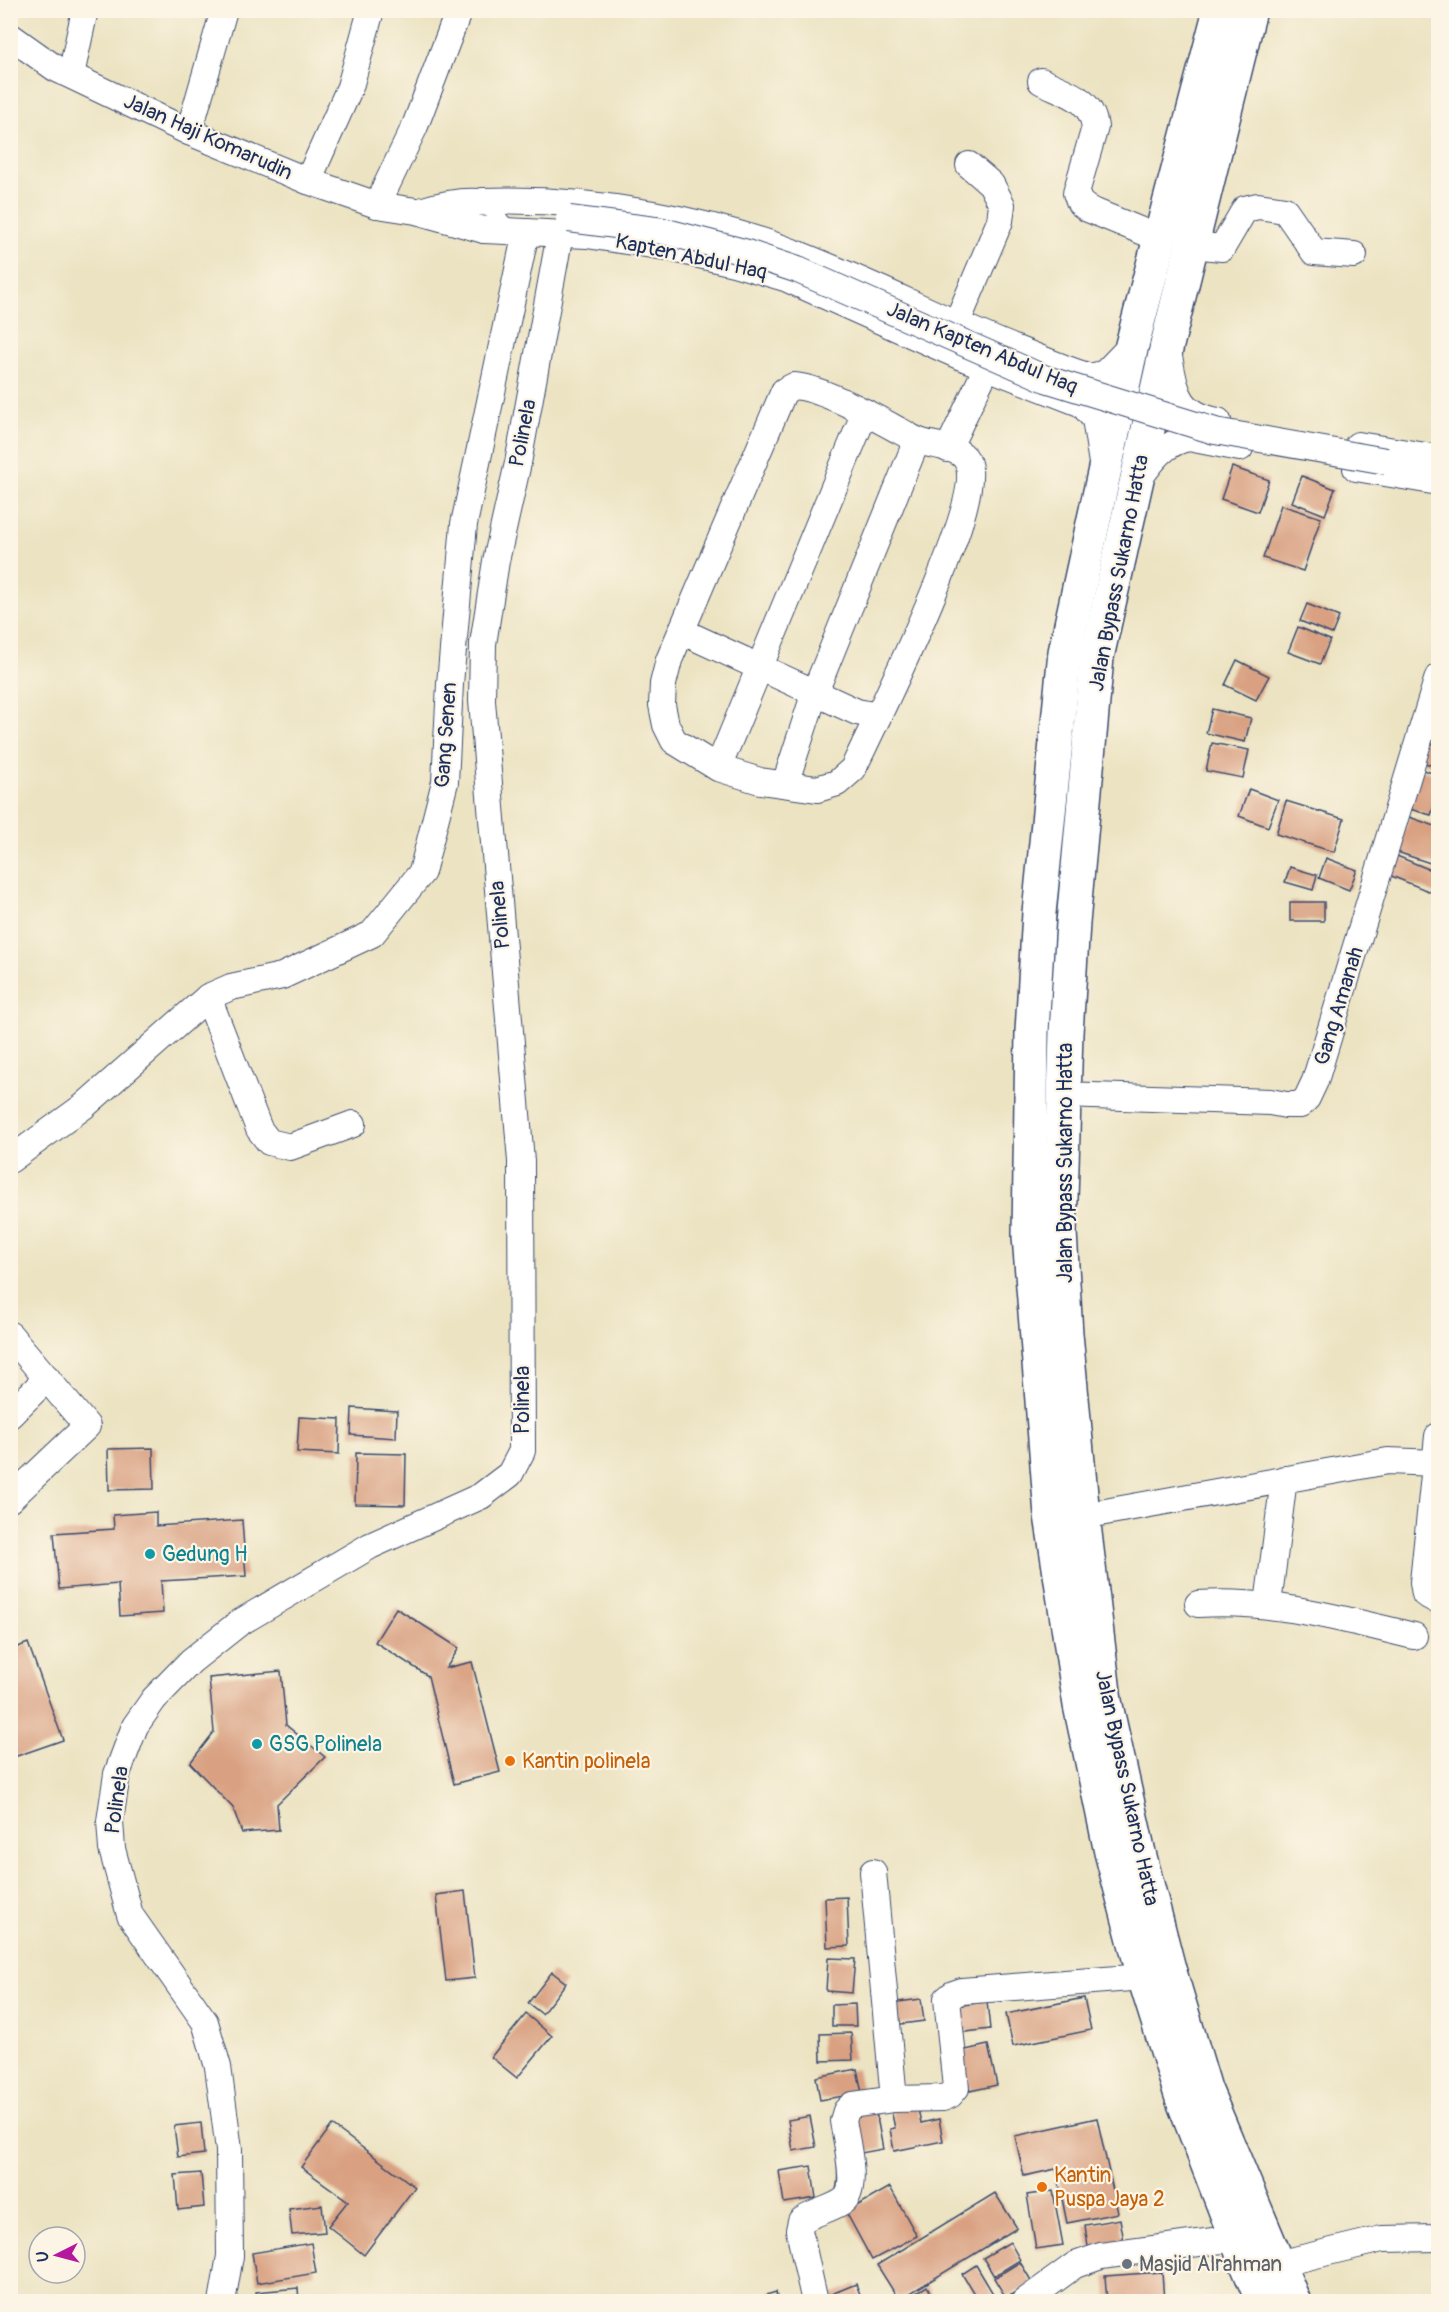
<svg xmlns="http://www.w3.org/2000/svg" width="1449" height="2312" font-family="Pangolin,sans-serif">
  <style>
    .building { fill: #d9a182 }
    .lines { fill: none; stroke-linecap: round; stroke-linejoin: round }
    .minor-casing { stroke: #3a4a6d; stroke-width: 28 }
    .highway-casing { stroke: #3a4a6d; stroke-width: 36 }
    .minor { stroke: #fff; stroke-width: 26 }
    .highway { stroke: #fff; stroke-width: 33 }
    .minor-bridge-casing { stroke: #3a4a6d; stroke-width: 28; stroke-linecap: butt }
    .minor-bridge { stroke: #fff; stroke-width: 26 }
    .culture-dot { fill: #0f9aa8; stroke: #fcf5e5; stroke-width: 2 }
    .food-dot { fill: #e8710a; stroke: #fcf5e5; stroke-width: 2 }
    .worship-dot { fill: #6b7280; stroke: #fcf5e5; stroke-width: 2 }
    .labels { text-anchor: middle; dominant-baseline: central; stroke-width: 4.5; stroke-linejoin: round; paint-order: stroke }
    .street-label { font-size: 21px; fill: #1b2f5e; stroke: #fcf5e5 }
    .culture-label { font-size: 21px; fill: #0d838f; stroke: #fcf5e5; text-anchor: start }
    .food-label { font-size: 21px; fill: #c56008; stroke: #fcf5e5; text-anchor: start }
    .worship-label { font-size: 21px; fill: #5b616d; stroke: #fcf5e5; text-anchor: start }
  </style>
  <rect width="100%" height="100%" fill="#fcf5e5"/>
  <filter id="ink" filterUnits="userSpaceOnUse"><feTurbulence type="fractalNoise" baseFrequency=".0167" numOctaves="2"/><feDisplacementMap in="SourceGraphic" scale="12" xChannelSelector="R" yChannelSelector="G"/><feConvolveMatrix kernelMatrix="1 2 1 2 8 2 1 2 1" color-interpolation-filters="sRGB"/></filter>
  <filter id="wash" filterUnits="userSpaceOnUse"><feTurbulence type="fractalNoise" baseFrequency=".008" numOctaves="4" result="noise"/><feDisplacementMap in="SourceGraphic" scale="24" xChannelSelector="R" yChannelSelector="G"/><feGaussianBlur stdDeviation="1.35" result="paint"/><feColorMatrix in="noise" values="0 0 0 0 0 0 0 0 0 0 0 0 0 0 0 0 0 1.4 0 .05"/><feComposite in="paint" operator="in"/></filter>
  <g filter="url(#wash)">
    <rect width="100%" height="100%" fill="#ece3c2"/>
    <g id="blocks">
      <g class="building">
        <polygon points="1232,467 1269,480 1258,512 1221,499"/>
        <polygon points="1302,476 1335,489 1325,515 1292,502"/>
        <polygon points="1281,505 1321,518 1303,571 1263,558"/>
        <polygon points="1307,604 1339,617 1332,634 1300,621"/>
        <polygon points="1298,627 1330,640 1320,664 1288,652"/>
        <polygon points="1237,660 1269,676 1256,700 1225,685"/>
        <polygon points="1438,704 1438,737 1429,734"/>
        <polygon points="1212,709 1251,718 1245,742 1206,733"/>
        <polygon points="1425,741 1438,746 1438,768 1418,760"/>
        <polygon points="1212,743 1249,750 1243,778 1206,771"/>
        <polygon points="1418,768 1438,775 1438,792 1431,815 1406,808"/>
        <polygon points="1249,789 1278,800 1268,827 1239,816"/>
        <polygon points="1286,801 1344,819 1334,852 1276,834"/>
        <polygon points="1409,817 1438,827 1438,858 1436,865 1397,852"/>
        <polygon points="1397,856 1438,873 1438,895 1389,875"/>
        <polygon points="1326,858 1357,870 1349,890 1319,878"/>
        <polygon points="1290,867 1317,875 1313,890 1285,882"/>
        <rect x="1290" y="902" width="34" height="19"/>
        <polygon points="352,1408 397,1411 396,1438 351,1435"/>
        <polygon points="299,1417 340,1419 339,1454 297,1452"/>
        <polygon points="153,1448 154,1489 109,1490 108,1449"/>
        <polygon points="356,1453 406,1454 405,1505 355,1504"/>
        <polygon points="156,1512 156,1526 242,1520 246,1576 161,1581 163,1613 120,1616 118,1584 59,1589 54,1533 114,1529 113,1515"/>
        <polygon points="396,1608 459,1648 446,1668 472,1662 500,1772 454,1784 428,1676 375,1642"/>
        <polygon points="28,1643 63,1740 14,1757 10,1749 10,1650"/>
        <polygon points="281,1671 286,1725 325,1757 277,1804 279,1830 242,1833 233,1808 190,1763 214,1732 209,1678"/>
        <polygon points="465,1891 475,1978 446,1981 436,1895"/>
        <polygon points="847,1897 849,1946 827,1947 825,1898"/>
        <polygon points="828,1958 855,1959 852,1993 826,1991"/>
        <polygon points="552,1972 566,1983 542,2014 528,2003"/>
        <polygon points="1084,1998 1091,2030 1013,2046 1006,2014"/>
        <polygon points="921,1999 924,2021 894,2025 891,2003"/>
        <polygon points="987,2002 990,2029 958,2033 954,2006"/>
        <polygon points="855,2004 856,2026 832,2026 832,2005"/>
        <polygon points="526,2014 552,2036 517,2078 491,2057"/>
        <polygon points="851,2033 853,2060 821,2061 820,2034"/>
        <polygon points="988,2045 997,2085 970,2091 961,2051"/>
        <polygon points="857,2069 862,2093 820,2100 816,2077"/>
        <polygon points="917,2104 921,2123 939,2119 943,2141 894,2151 890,2129 895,2128 891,2110"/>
        <polygon points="876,2112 883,2149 856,2154 849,2117"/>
        <polygon points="810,2116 816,2147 793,2151 788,2120"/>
        <polygon points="1097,2118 1118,2213 1067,2223 1056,2169 1024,2176 1015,2136"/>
        <polygon points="201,2123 204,2154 178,2157 174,2126"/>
        <polygon points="332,2125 415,2187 364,2255 328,2226 348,2201 301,2167"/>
        <polygon points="811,2166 816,2198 784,2203 779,2171"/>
        <polygon points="201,2173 204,2207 178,2210 175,2175"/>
        <polygon points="890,2187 917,2236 872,2260 846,2212"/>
        <polygon points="1053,2191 1063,2245 1036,2249 1027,2195"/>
        <polygon points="995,2193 1017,2228 899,2300 877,2265"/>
        <polygon points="322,2205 325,2232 292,2235 289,2209"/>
        <polygon points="1120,2219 1124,2241 1088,2247 1085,2225"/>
        <polygon points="1010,2242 1020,2260 994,2276 983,2258"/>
        <polygon points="311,2243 316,2273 257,2283 252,2253"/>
        <polygon points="1020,2262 1032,2282 1006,2298 994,2278"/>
        <polygon points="976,2265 998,2302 979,2302 962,2274"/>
        <polygon points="1162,2272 1164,2302 1107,2302 1105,2276"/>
        <polygon points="856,2284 863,2302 832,2302 829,2295"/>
        <polygon points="927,2286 936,2302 902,2302"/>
        <polygon points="298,2288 299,2302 257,2302 256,2292"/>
        <polygon points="776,2292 778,2302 747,2302 747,2301"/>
      </g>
    </g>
  </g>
  <g filter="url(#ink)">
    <use href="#blocks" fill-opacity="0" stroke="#3a4a6d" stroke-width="1.5"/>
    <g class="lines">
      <defs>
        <g id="minor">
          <polyline points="10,36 55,68 189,132 308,181 377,205 416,211 484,230 500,227"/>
          <polyline points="71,75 85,10"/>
          <path d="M1041,81C1065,93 1091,97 1095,127L1076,193L1080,203L1088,209L1161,239"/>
          <polyline points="189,132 224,10"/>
          <polyline points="308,181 350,87 371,10"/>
          <path d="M483,201C591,197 715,219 815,261C884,289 950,323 1019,350C1043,359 1066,370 1091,377L1105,373L1132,345"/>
          <polyline points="377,205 415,126 459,10"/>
          <path d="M420,211C445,203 472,198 498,205"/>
          <polyline points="484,230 587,235 665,247 734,263 785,278 959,356 1082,404 1095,419 1102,463"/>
          <polyline points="1192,245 1222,248 1245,209 1258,206 1285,210 1314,252 1354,255"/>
          <polyline points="950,339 1000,221 1002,205 991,184 969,165"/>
          <path d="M1168,352C1176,389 1175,413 1218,421"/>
          <path d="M794,386C821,388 873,416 898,430C905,433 911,438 918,441C932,446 960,446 967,461C987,499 875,722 853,769L837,783L817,789L760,781L718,768L674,741L666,725L662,705L663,684L669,660L784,391Z"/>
          <polyline points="1358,445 1438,458"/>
          <polyline points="948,449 987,367"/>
          <polyline points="1356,468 1438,482"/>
          <path d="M1139,479C1152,461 1165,442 1189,438L1240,448"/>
          <polyline points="683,632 857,712 878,716"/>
          <polyline points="718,768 865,412"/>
          <polyline points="785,784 815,692 917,440"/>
          <polyline points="208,997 259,1129 269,1142 290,1147 353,1124"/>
          <polyline points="1063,1095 1270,1102 1286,1105 1300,1105 1307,1098 1315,1081 1438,677"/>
          <polyline points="10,1160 84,1106 208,997 231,987 282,976 372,934 422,872 445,782 450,684 464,524 526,232"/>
          <polyline points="10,1335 87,1426 10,1499"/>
          <polyline points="10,1415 47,1378"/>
          <polyline points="1438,1436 1423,1582 1425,1594 1438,1601"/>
          <polyline points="1083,1516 1388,1461 1436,1463"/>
          <path d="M1198,1604C1273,1599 1342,1619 1414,1636"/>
          <polyline points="1268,1604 1284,1479"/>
          <polyline points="873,1872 894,2099"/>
          <polyline points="1278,2264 1382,2239 1438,2238"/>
          <polyline points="222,2302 230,2256 229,2150 218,2067 205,2022 130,1915 112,1849 110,1821 117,1774 135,1726 154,1699 191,1661 239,1623 370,1546 481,1496 510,1474 522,1451 521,1161 482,701 483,644 496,561 518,463 560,234"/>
          <path d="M815,2302L799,2230L801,2221C814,2212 830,2210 843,2201C859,2190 846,2139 843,2121L846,2111L852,2105L894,2099L943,2098L950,2095L956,2088L947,1999L953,1994L962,1991L1144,1977"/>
          <polyline points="1024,2302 1075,2265 1101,2256 1236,2238"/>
        </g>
        <g id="highway">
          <polyline points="1220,10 1132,345 1065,652 1039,913 1032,1032 1029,1236 1051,1515 1080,1705 1111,1852 1144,1977 1182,2098 1236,2238 1263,2302"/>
          <polyline points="1250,10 1167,345 1097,657 1073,923 1066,1033 1060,1232 1066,1334 1083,1516 1105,1701 1139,1853 1169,1969 1205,2089 1294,2302"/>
        </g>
      </defs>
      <use href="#minor" class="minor-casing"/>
      <use href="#highway" class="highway-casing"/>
      <use href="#minor" class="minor"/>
      <use href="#highway" class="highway"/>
      <defs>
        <polyline id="minor-bridge" points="569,219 663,231 744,252 798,270 1046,379 1215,431 1386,461"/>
      </defs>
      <use href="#minor-bridge" class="minor-bridge-casing"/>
      <use href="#minor-bridge" class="minor-bridge"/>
    </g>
  </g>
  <g class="culture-dot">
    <circle cx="150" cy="1554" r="6"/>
    <circle cx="257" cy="1744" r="6"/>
  </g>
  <g class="food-dot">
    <circle cx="510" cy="1761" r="6"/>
    <circle cx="1042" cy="2187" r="6"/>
  </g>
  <circle class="worship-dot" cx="1127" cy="2264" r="6"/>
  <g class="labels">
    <g class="street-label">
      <text transform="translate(208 137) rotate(24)">Jalan Haji Komarudin</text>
      <text transform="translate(691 257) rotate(12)">Kapten Abdul Haq</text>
      <text transform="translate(982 348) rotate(23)">Jalan Kapten Abdul Haq</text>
      <text transform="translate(523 433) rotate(-79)">Polinela</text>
      <text transform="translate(1119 573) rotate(-79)">Jalan Bypass Sukarno Hatta</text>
      <text transform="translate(446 735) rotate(-86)">Gang Senen</text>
      <text transform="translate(500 915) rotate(-95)">Polinela</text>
      <text transform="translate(1339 1006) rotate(-73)">Gang Amanah</text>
      <text transform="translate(1065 1163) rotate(-90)">Jalan Bypass Sukarno Hatta</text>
      <text transform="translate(522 1400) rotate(-90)">Polinela</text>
      <text transform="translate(1127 1788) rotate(78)">Jalan Bypass Sukarno Hatta</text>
      <text transform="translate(117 1800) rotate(-82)">Polinela</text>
    </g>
    <g class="culture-label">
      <text x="162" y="1554">Gedung H</text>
      <text x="269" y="1744">GSG Polinela</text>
    </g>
    <g class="food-label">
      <text x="522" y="1761">Kantin polinela</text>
      <text x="1054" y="2175">Kantin<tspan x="1054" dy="24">Puspa Jaya 2</tspan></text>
    </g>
    <g class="worship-label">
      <text x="1139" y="2264">Masjid Alrahman</text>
    </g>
  </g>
  <rect width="1449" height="2312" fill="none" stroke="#fcf5e5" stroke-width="36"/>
  <g transform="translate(57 2255) rotate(264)"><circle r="28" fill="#fcf5e5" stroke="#a2a6af" stroke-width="1.5"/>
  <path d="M0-4.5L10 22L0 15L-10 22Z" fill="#b5179e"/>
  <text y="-9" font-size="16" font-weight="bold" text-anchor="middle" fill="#1b2f5e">U</text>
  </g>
</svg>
